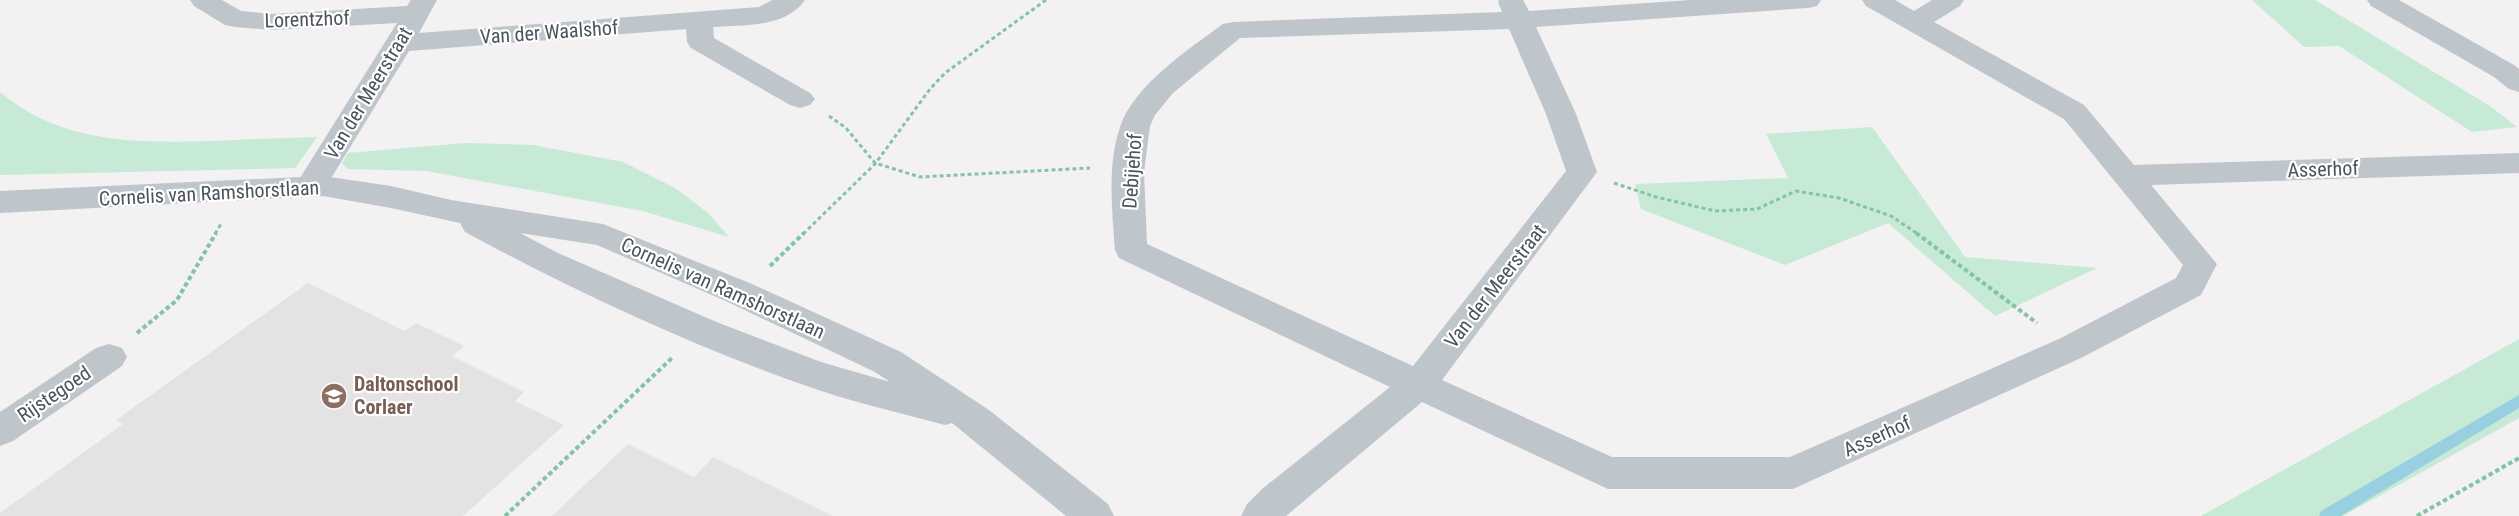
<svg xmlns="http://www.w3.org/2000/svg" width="2519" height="516" font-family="'Roboto Condensed',sans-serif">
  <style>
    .education { fill: #e4e2e2 }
    .green { fill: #c6ead5 }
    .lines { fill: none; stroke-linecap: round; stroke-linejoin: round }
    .stream { fill: #99d0e1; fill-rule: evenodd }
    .path-far1 { stroke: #82c4a5; stroke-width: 3; stroke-dasharray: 4 3; stroke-linecap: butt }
    .path { stroke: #82c4a5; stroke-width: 4; stroke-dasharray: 4.5 3; stroke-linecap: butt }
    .minor { fill: #bec5cb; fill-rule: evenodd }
    .tertiary { fill: #bec5cb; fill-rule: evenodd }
    .labels { text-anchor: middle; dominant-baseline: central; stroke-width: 4.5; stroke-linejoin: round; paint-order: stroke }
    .street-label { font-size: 20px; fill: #4b535c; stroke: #fff }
    .education-label { font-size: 20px; font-weight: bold; fill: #785e54; stroke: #fff; text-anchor: start }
  </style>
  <rect width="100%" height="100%" fill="#f3f1f1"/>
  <g class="education">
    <polygon points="308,283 405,331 416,323 464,346 452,356 524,392 515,401 564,425 463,516 0,516 0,513 123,424 116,420"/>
    <polygon points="628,444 694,477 713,457 833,516 552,516"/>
  </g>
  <g class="green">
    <polygon points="2252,0 2315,0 2490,106 2517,127 2472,132 2339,46 2304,47"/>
    <path d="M0,92C62,144 136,143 212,141C247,139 282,138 317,137L295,168L0,175Z"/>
    <polygon points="1872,127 1965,257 2097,268 1995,316 1888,223 1785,265 1641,209 1635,184 1788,178 1766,134"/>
    <polygon points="466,143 533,145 623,162 675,188 708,213 729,237 643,211 426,171 347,169 342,163 348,153"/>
    <polygon points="2519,339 2519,418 2343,516 2201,516"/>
  </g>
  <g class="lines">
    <polygon class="stream" points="2519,395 2519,408 2341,516 2319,516 2321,511"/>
    <g class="path-far1">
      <polyline points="829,116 846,128 875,163 920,177 1090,168"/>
      <polyline points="1614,183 1656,197 1715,211 1757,209 1796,191 1839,198 1891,216 1918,234"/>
      <polyline points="215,234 221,224"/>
      <polyline points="803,234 875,164 930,89 945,73 1046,0"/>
    </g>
    <g class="path">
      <polyline points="1916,233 2037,323"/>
      <polyline points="770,266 804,233"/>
      <polyline points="137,333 177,300 216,233"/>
      <polyline points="505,516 672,358"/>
      <polyline points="2417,516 2519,458"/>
    </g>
    <g class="minor">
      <path d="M190,0H222L241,11L272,14L407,6L411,0H437L419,33L759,7L772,0H805C786,28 742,25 713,27L714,38L810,93L815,99L810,105L800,108L790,105L691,48L687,42L686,29L409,51L322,193L311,196L300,193L295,186L397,23L272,30L235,27L225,25L194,6Z"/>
      <path d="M1499,0H1523L1529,11L1691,0H1821L1817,6L1808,8L1536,27L1576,114L1597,172L1442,380L1612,457H1790L2059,339L2176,278L2183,265L2064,119L1866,6L1862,0H1895L1914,11L1932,0H1964L1960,6L1934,22L2084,105L2134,165L2519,153V173L2151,185L2217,264L2201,295L2083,357L1793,489H1608L1422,402L1286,516H1241L1247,504L1262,489L1390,387L1119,258L1115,250C1112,210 1107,165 1120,127C1134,85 1189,49 1223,24L1233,22L1502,12L1498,2ZM1509,29L1546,114L1566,171L1413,366L1147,244L1144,172L1150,126L1155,115L1173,93L1240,38Z"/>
      <polygon points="2367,0 2399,0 2514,65 2519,69 2519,92 2509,89 2494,77 2371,6"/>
      <polygon points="109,344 122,348 127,357 122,366 13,441 0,446 0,412 96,348"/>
    </g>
    <path class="tertiary" d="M323,176L391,186L451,200L603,224L752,284L901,352L989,410L1108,504L1114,516H1066L952,423L945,425C897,412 847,401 801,384C685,343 572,290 465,232L460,223L391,208L323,196L0,213V191ZM520,233L597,245L728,302L875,372L890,382L821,362L714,321L558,253Z"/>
  </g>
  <defs>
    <symbol id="school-disc" viewBox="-11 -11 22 22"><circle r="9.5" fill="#8d6e63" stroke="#fff"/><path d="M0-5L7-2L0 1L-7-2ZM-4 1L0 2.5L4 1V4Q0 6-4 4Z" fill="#fff"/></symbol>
  </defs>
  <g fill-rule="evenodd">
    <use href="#school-disc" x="319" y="381" width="30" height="30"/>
  </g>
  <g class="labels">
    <g class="street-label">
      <text transform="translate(307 19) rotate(-2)">Lorentzhof</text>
      <text transform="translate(549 32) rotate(-4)">Van der Waalshof</text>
      <text transform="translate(368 93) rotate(-59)">Van der Meerstraat</text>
      <text transform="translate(2323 169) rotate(-2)">Asserhof</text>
      <text transform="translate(1132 171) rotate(-86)">Debijehof</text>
      <text transform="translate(209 193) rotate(-3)">Cornelis van Ramshorstlaan</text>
      <text transform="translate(1495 286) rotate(-52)">Van der Meerstraat</text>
      <text transform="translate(723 288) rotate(24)">Cornelis van Ramshorstlaan</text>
      <text transform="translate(54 394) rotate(-34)">Rijstegoed</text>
      <text transform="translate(1877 436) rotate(-24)">Asserhof</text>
    </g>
    <g class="education-label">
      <text x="354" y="384">Daltonschool<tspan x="354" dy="23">Corlaer</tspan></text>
    </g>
  </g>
</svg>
